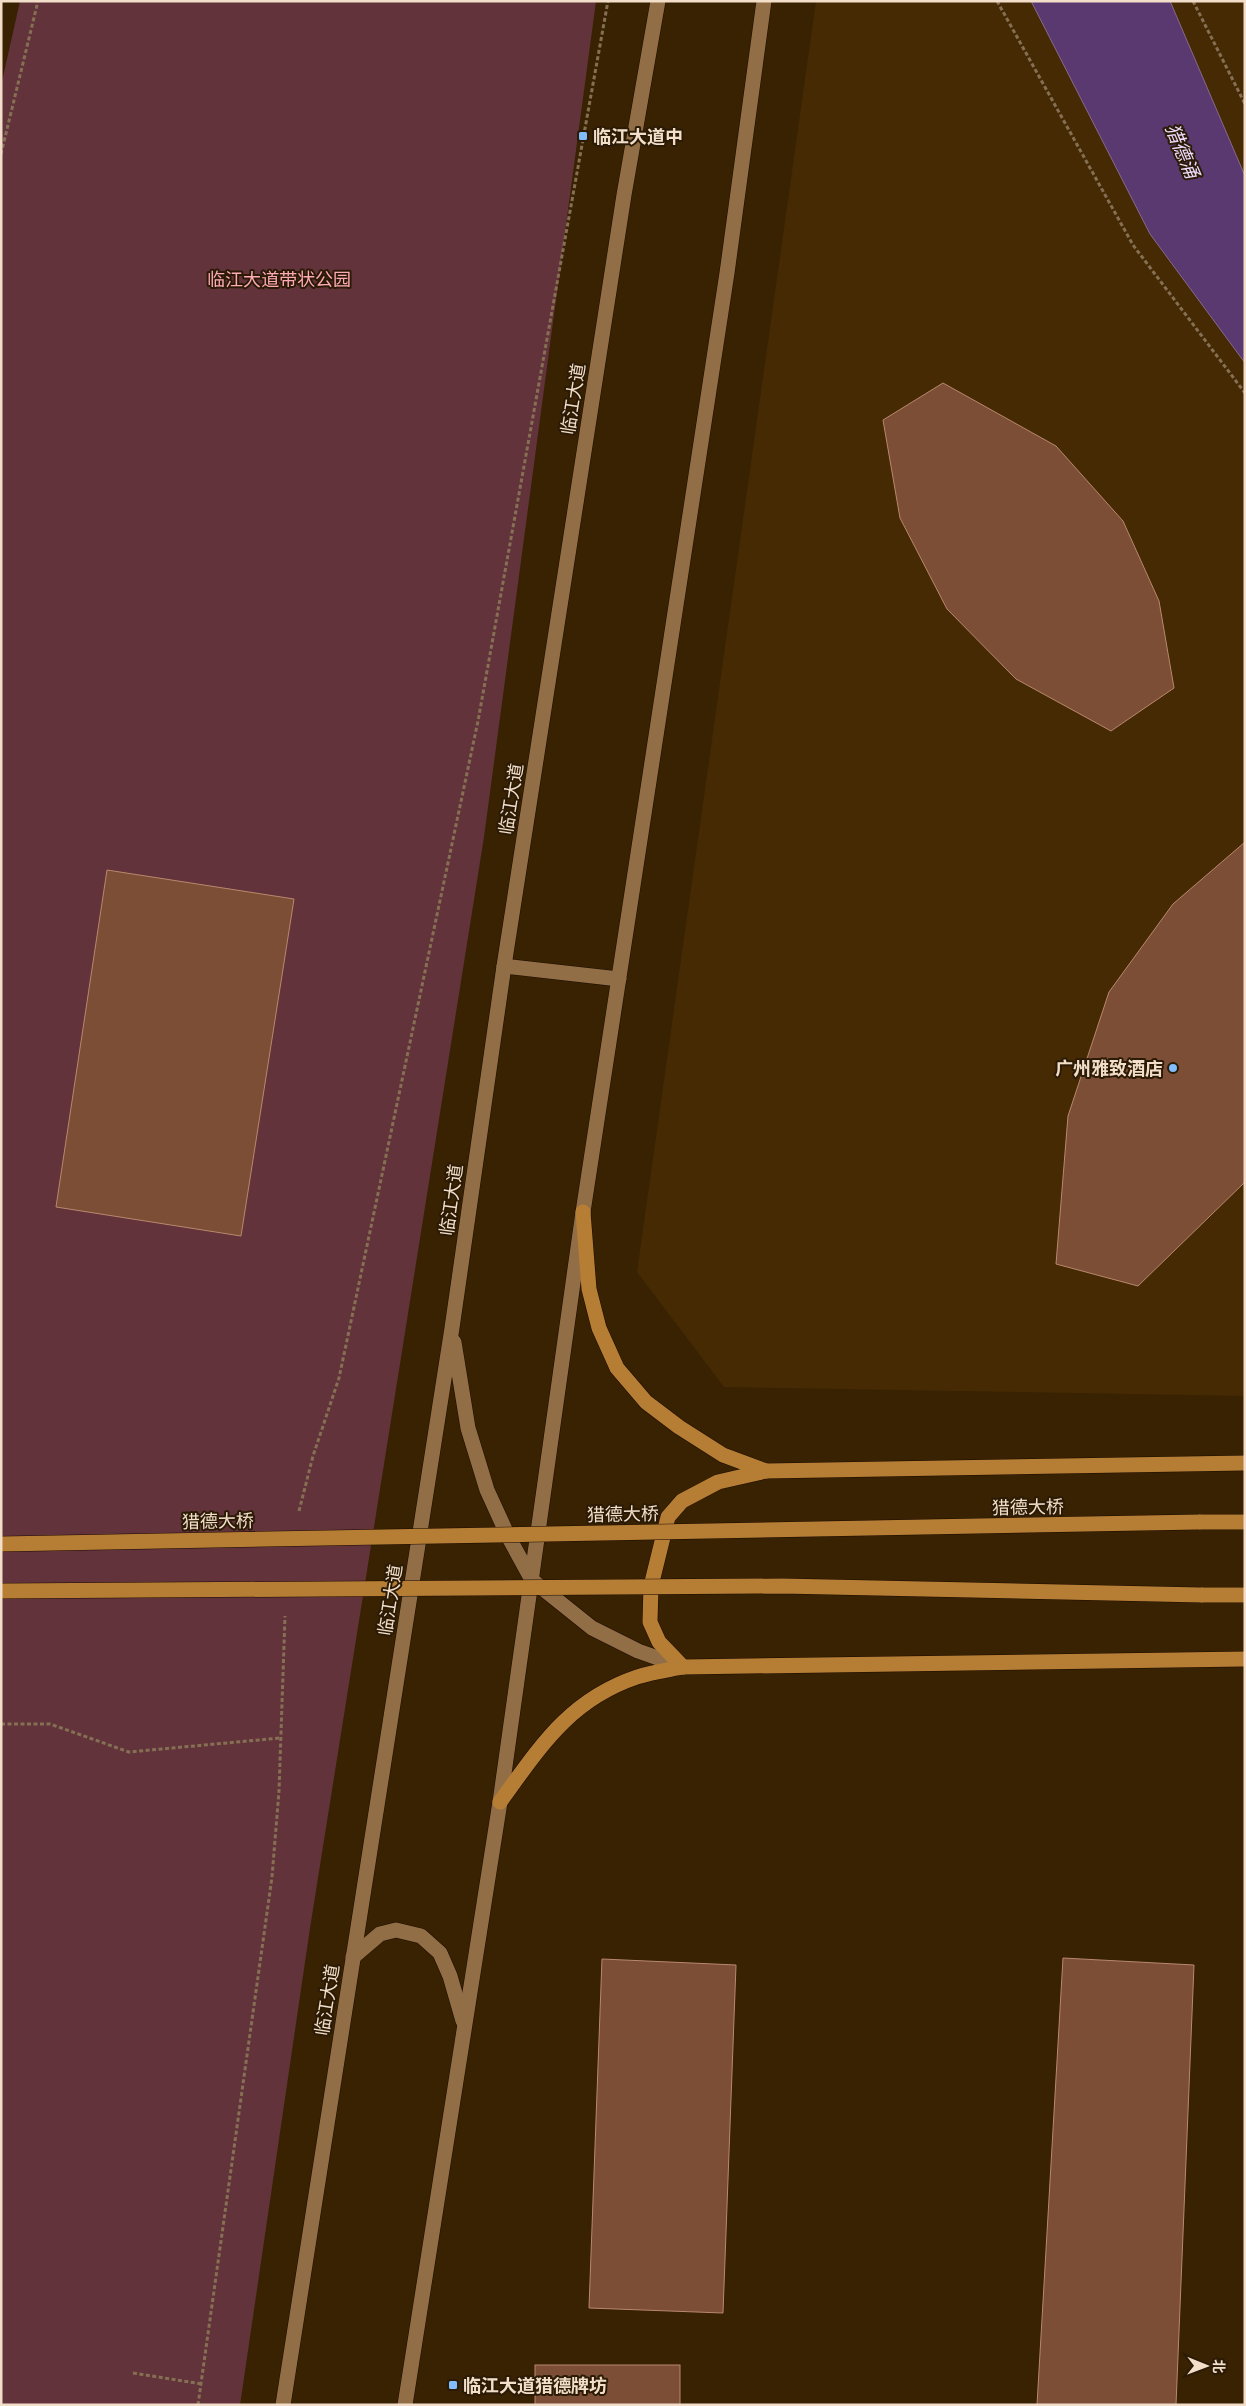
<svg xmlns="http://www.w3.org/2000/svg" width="1246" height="2406" font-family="Roboto,'Noto Sans SC',sans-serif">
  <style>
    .built { fill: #452a04 }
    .green { fill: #62333b }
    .water { fill: #593970; stroke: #876a8b }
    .building { fill: #7b4e35; stroke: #b9886e }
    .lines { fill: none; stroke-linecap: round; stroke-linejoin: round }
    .secondary-casing { stroke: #1c0c00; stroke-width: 16 }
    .trunk-casing { stroke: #1c0c00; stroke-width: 16 }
    .path { stroke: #867054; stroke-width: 3; stroke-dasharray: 4 2.5; stroke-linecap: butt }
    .secondary { stroke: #916e46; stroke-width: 15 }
    .trunk { stroke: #b67e34; stroke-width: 15 }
    .trunk-bridge-casing { stroke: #1c0c00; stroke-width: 16; stroke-linecap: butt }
    .trunk-bridge { stroke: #b67e34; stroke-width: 15 }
    .poi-dot { fill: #80bdfa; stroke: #2b1a05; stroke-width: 2 }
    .labels { text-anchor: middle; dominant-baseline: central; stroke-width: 4; stroke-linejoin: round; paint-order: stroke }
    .poi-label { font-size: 18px; font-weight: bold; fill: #f2dec9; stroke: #2b1a05; text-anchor: start }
    .park-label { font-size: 18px; fill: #fda9b6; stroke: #2b1a05 }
    .street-label { font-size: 18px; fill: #f2dec9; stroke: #2b1a05 }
    .water-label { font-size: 19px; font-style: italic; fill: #eddbfd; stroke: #2b1a05 }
  </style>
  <rect width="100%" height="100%" fill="#392202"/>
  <polygon class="built" points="816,1 1245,1 1245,1396 724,1387 637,1272"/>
  <polygon class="green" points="20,1 596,1 484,837 310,1928 240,2405 1,2405 1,86"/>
  <polygon class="water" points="1031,1 1170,1 1245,176 1245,363 1150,234"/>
  <g class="building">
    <polygon points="943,383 1056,446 1123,521 1159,601 1174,688 1111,731 1016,679 947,609 900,518 883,420"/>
    <polygon points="1245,842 1245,1182 1138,1286 1056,1264 1068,1116 1109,992 1173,904"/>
    <polygon points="107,870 294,899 241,1236 56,1207"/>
    <polygon points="1063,1958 1194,1965 1176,2405 1037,2405"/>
    <polygon points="602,1959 736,1965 723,2313 589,2308"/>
    <rect x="535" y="2365" width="145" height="40"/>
  </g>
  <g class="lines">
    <defs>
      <g id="secondary">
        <polyline points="504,966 619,979"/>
        <polyline points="454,1342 468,1428 487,1490 508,1536 532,1580 592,1628 638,1651 683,1667"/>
        <polyline points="353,1957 380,1934 396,1930 421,1936 440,1953 450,1976 463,2021"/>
        <polyline points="283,2405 452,1328 504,966 624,195 658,1"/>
        <polyline points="405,2405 500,1802 583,1212 727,273 764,1"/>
      </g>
      <g id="trunk">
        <polyline points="583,1212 589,1289 599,1328 617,1368 646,1402 679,1427 723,1455 766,1471 1245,1463"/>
        <polyline points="1199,1522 1245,1522"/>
        <polyline points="1201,1595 1245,1595"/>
        <polyline points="683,1667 659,1642 650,1622 651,1586 668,1517 682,1501 718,1482 766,1471"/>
        <path d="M500,1802C540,1747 569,1700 637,1677C652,1672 668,1670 683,1667L1245,1659"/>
      </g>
    </defs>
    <use href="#secondary" class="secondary-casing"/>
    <use href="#trunk" class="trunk-casing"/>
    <g class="path">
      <polyline points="997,1 1133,245 1245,393"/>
      <polyline points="1193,1 1245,104"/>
      <polyline points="1,154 38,1"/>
      <polyline points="299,1511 313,1456 339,1378 478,721 608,1"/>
      <polyline points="1,1724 50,1724 129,1752 280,1738"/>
      <polyline points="133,2373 202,2384"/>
      <polyline points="198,2405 272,1877 279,1791 285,1616"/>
    </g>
    <use href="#secondary" class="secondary"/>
    <use href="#trunk" class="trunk"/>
    <defs>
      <g id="trunk-bridge">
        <polyline points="1,1544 1199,1522"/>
        <polyline points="1,1591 782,1586 1201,1595"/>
      </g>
    </defs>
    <use href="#trunk-bridge" class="trunk-bridge-casing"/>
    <use href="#trunk-bridge" class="trunk-bridge"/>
  </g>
  <g class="poi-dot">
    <rect x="578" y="131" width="10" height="10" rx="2.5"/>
    <circle cx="1173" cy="1068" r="5"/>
    <rect x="448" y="2380" width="10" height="10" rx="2.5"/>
  </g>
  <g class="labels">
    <g class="poi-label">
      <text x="593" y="136">临江大道中</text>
      <text x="1163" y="1068" text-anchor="end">广州雅致酒店</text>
      <text x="463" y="2385">临江大道猎德牌坊</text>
    </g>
    <g class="park-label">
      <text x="279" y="279">临江大道带状公园</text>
    </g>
    <g class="street-label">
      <text transform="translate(573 399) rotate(-81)">临江大道</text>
      <text transform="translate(511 799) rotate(-81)">临江大道</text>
      <text transform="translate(451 1200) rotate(-82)">临江大道</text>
      <text transform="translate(1028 1507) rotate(-1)">猎德大桥</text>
      <text transform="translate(623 1514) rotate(-1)">猎德大桥</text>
      <text transform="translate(218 1521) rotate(-1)">猎德大桥</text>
      <text transform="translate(390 1600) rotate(-81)">临江大道</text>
      <text transform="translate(327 2000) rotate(-81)">临江大道</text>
    </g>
    <g class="water-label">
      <text transform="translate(1182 151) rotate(67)">猎德涌</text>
    </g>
  </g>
  <rect width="1246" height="2406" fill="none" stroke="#f2dec9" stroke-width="5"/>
  <g transform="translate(1206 2366) rotate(91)" stroke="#2b1a05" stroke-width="4" paint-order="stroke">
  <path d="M0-4L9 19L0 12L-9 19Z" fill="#f2dec9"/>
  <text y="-8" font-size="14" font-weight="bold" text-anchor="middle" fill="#f2dec9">北</text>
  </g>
</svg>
